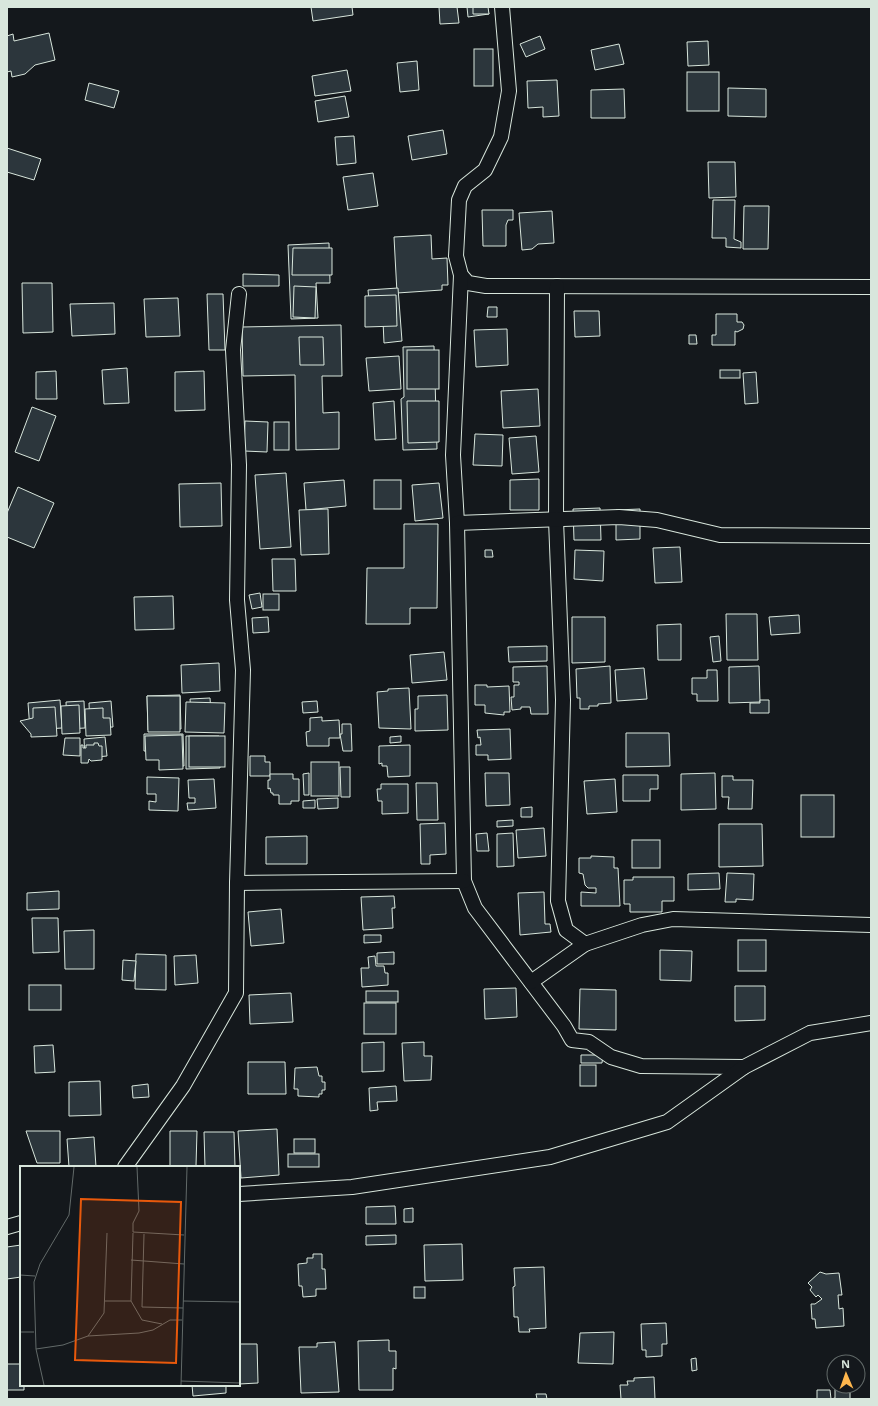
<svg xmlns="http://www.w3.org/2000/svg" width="878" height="1406" font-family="'Noto Sans',sans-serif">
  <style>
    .building { fill: #2c363c; stroke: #d8e6dc }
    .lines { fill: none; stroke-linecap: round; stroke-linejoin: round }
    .minor-casing { stroke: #d8e6dc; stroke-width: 16 }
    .minor { stroke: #14181c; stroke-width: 14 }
    .inset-road { fill: none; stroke: #626a69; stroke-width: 1 }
    .view { fill: #e8590c; fill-opacity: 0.15; stroke: #e8590c; stroke-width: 2 }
    .inset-edge { fill: none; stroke: #d8e6dc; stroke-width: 2 }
  </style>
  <rect width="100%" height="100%" fill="#14181c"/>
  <g class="building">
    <polygon points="311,7 352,7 353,15 313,21"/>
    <polygon points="439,7 457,7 459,23 440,24"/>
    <polygon points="467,7 487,7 489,14 468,17"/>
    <polygon points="473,7 488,7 489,14 473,14"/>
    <polygon points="49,33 55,60 35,65 25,74 12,77 11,71 7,72 7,36 13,34 14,41"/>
    <polygon points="540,36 545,49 526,57 520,44"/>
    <polygon points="708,41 709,65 688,66 687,42"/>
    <polygon points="619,44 624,64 595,70 591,50"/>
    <rect x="474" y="49" width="19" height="37"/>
    <polygon points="417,61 419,90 400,92 397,63"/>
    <polygon points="347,70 351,91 315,96 312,76"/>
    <rect x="687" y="72" width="32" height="39"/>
    <polygon points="557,80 559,116 543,117 543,107 528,108 527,81"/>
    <polygon points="89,83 119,91 114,108 85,100"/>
    <polygon points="728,88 766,89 766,117 728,116"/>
    <polygon points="624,89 625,118 591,118 591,90"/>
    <polygon points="345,96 349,117 318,122 315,101"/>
    <polygon points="443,130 447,154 412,160 408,136"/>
    <polygon points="354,136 356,163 337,165 335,137"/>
    <polygon points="7,148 41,159 34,180 7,172"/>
    <polygon points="708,162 735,162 736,197 709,198"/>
    <polygon points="373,173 378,206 348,210 343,177"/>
    <polygon points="713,200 735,200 734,239 741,242 741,248 726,247 726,238 712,238"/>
    <polygon points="744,206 769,206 768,249 743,249"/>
    <polygon points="482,210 513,210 513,220 508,220 506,225 506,246 483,246"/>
    <polygon points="552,211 554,243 538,244 532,249 522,250 519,213"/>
    <polygon points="431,235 432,259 447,258 448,285 442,285 442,290 397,293 394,237"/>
    <polygon points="329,243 330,283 316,283 318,318 291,319 288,245"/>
    <polygon points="293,248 332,248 332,275 292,275"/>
    <polygon points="243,274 279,275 279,286 243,286"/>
    <polygon points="22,283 52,283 53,332 23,333"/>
    <polygon points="294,286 316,287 315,318 293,317"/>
    <polygon points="398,288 402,341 384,343 383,321 371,322 368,290"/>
    <polygon points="207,294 223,294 225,350 209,350"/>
    <polygon points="396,295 397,326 365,327 365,296"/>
    <polygon points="178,298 180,336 146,337 144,299"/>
    <polygon points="114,303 115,334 72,336 70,304"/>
    <polygon points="488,307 497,307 497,317 487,317"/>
    <polygon points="574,311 599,311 600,336 575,337"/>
    <polygon points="716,314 737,314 737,322 742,322 744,325 743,329 737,332 735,331 735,345 712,345 712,335 716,335"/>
    <polygon points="341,325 342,376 322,376 323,413 339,412 339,449 296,450 295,375 243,376 242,327"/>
    <polygon points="507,329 508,365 476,367 474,330"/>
    <polygon points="689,335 696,335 697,344 689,344"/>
    <polygon points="299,337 323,337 324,365 300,365"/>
    <polygon points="434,346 437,449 403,450 401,399 404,397 403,347"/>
    <rect x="407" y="350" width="32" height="39"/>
    <polygon points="399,356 401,389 369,391 366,358"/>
    <polygon points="127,368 129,403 104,404 102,370"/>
    <rect x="720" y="370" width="20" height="8"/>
    <polygon points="56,371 57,399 36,399 36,372"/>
    <polygon points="204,371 205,410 175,411 175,372"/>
    <polygon points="756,372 758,403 745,404 743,373"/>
    <polygon points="538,389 540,426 503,428 501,391"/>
    <polygon points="394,401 396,439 375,440 373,403"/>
    <polygon points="407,401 439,401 439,442 408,443"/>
    <polygon points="32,407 56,416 39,461 15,452"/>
    <polygon points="245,421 268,422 267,452 244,451"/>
    <rect x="274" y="422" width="15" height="28"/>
    <polygon points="475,434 503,435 502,466 473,465"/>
    <polygon points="536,436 539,472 512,474 509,438"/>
    <polygon points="286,473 291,547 260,549 255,475"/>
    <polygon points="539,479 539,510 510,510 510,480"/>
    <polygon points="344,480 346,506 306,510 304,483"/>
    <rect x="374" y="480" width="27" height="29"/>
    <polygon points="221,483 222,526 180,527 179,484"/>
    <polygon points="439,483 443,518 415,521 412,485"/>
    <polygon points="18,487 54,503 34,548 7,537 7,513"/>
    <polygon points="600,508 601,540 574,540 573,509"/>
    <polygon points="328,509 329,554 301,555 299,510"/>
    <polygon points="640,509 640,539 616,540 616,510"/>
    <polygon points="404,524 438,524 437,608 410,608 410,624 366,624 367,568 404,568"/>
    <polygon points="680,547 682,582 655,583 653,548"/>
    <polygon points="485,550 492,550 493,557 485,557"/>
    <polygon points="575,550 604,551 603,581 574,579"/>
    <polygon points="272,559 295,559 296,591 273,591"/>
    <polygon points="260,593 262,607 252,609 249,595"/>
    <rect x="263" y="594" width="16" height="16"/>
    <polygon points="173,596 174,629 135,630 134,597"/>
    <polygon points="726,614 757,614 758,660 727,660"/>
    <polygon points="799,615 800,633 771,635 769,617"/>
    <polygon points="268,617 269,632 253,633 252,618"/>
    <polygon points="572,617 605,617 605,662 572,663"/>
    <polygon points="681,624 681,660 658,660 657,625"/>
    <polygon points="719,636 721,661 713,662 710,637"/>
    <polygon points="547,646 547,661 509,662 508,647"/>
    <polygon points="444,652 447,680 412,683 410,655"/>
    <polygon points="219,663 220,691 182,693 181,665"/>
    <polygon points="547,666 548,714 531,714 530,707 521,707 521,709 512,710 511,697 514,697 514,685 519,685 519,682 513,682 513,667"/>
    <polygon points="610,666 611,703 598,704 598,706 589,706 589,709 580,709 580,698 577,698 576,669"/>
    <polygon points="759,666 760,702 729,703 729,667"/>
    <polygon points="644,668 647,699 617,701 615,670"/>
    <polygon points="707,670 717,670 718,701 697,701 697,694 692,694 692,678 707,678"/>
    <polygon points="475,685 487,685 487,687 509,686 510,712 504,712 504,715 485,713 485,705 475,705"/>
    <polygon points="409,688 411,729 379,728 377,692 388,691 388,689"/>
    <polygon points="180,695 181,729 148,730 147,696"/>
    <polygon points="447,695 448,730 415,731 415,709 418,709 418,696"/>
    <polygon points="147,696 180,696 180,732 148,732"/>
    <polygon points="210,698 211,712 222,712 223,726 192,727 190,699"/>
    <polygon points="60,700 62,728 30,730 28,703"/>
    <polygon points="760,700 769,700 769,713 750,713 750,703 760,703"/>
    <polygon points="84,701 85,728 67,729 66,702"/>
    <polygon points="111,701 113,727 90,728 89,703"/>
    <polygon points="317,701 318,712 303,713 302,702"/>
    <polygon points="186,702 225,703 224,733 185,732"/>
    <polygon points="79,705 80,733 62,734 61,706"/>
    <polygon points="55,707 57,736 31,737 31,734 20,721 33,718 33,708"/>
    <polygon points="103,708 103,718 110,718 111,735 86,736 85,709"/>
    <polygon points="322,717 322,721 339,720 340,738 329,738 329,746 307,746 306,732 310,731 310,718"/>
    <polygon points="342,724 351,724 352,751 343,751 340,734 342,734"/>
    <polygon points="510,729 511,759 488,760 488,755 476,755 476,745 481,745 480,737 478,738 477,730"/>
    <polygon points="626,733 669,733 670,766 626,767"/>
    <polygon points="144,734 183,734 184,766 160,766 160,758 150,758 150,751 144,751"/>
    <polygon points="182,735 183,769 159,770 159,760 146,760 145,736"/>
    <polygon points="186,736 219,736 220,768 186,769"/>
    <rect x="189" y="736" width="36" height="31"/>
    <polygon points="401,736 401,742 390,743 390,737"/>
    <polygon points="105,737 107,756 85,758 84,739"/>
    <polygon points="65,738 80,738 80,756 63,755"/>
    <polygon points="94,743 98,743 99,746 102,746 102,760 91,761 89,759 88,763 81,763 81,745 83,745 83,748 86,748 86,745 94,745"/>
    <polygon points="410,745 410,776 388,777 387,766 382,766 382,763 379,764 379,746"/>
    <polygon points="250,756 265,756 265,762 270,762 270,776 250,776"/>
    <rect x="311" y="762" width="28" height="34"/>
    <polygon points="340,767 350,767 350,797 341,797"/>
    <polygon points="309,773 309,795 304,795 303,774"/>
    <polygon points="485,773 509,773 510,805 486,806"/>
    <polygon points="715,773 716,809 681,810 681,774"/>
    <polygon points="270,774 293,774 293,779 299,779 299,801 291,801 291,804 279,804 279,795 273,795 273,793 271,793 270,788 268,789 268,780 270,780"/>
    <polygon points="623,775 658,775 658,789 650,789 650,801 623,801"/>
    <polygon points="722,776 733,776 733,780 753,780 752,809 728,809 729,797 722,797"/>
    <polygon points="147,777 179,778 178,811 149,810 149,801 156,802 156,794 147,794"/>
    <polygon points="214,779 216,808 188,810 187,803 195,803 195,798 189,798 188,780"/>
    <polygon points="615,779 617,812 587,814 584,781"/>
    <polygon points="416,783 437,783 438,820 417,820"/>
    <polygon points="381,784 408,784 408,813 382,814 382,801 378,801 377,789 381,789"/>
    <rect x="801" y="795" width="33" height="42"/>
    <polygon points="338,798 338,808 318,809 317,799"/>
    <polygon points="315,800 315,808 303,808 303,801"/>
    <polygon points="532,807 532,817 521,817 521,808"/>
    <polygon points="513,820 513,826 497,827 497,821"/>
    <polygon points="445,823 446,854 430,855 430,864 421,864 420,824"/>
    <polygon points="719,824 762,824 763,866 719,867"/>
    <polygon points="544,828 546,856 518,858 516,830"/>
    <polygon points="487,833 489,851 477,851 476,834"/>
    <polygon points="513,833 514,866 497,867 497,834"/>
    <polygon points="307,836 307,864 266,864 266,837"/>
    <rect x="632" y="840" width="28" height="28"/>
    <polygon points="591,856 614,857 614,868 618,868 620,906 581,906 581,892 596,893 596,888 588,888 585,885 583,874 579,873 579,858 591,858"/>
    <polygon points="719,873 720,889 688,890 688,874"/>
    <polygon points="727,873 754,874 753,900 736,899 736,902 725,902"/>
    <polygon points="633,877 674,877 674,901 662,901 662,912 630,912 630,904 624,904 624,880 633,880"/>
    <polygon points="59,891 59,909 27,910 27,893"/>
    <polygon points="544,892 545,924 550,924 551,932 520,935 518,893"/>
    <polygon points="394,896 395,908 392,908 393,928 363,930 361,897"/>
    <polygon points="281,909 284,943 251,946 248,912"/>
    <polygon points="32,918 58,918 59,952 33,953"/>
    <polygon points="94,930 94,969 65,969 64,931"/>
    <polygon points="364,935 381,935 381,942 364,943"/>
    <rect x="738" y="940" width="28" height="31"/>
    <polygon points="660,950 692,951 691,981 660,980"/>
    <polygon points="394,952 394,964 377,964 377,953"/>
    <polygon points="136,954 166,955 166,990 135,989"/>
    <polygon points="196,955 198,983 175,985 174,956"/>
    <polygon points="375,956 376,966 384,966 385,973 388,973 388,985 362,987 361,968 369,968 368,957"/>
    <polygon points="123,960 136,961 134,981 122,980"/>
    <rect x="29" y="985" width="32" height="25"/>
    <polygon points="735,986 765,986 765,1020 735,1021"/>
    <polygon points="516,988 517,1017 485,1019 484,989"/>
    <polygon points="580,989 616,990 616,1030 579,1029"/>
    <rect x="366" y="991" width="32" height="11"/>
    <polygon points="291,993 293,1022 250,1024 249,995"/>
    <rect x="364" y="1003" width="32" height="31"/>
    <polygon points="384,1042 384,1071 362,1072 362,1043"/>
    <polygon points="424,1042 424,1056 432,1056 431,1080 404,1081 402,1043"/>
    <polygon points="53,1045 55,1072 35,1073 34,1046"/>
    <polygon points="581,1055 603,1055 602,1063 581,1063"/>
    <polygon points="248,1062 285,1062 286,1094 248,1094"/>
    <rect x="580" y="1065" width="16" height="21"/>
    <polygon points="317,1067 319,1076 322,1076 322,1082 325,1082 325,1090 322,1090 322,1094 319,1094 319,1097 298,1096 298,1089 294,1089 295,1068"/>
    <polygon points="100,1081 101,1115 69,1116 69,1082"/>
    <polygon points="148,1084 149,1097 133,1098 132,1086"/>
    <polygon points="396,1086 397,1101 377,1102 378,1110 370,1111 369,1088"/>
    <polygon points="277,1129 279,1175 241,1178 238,1131"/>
    <polygon points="26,1131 60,1131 60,1163 37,1163"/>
    <polygon points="170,1131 197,1131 196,1166 170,1166"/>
    <polygon points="204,1132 234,1132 235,1167 205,1167"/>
    <polygon points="94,1137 96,1167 69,1167 67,1139"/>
    <rect x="294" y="1139" width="21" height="14"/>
    <rect x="288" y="1154" width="31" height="13"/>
    <polygon points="395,1206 396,1224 366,1224 366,1207"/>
    <polygon points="413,1208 413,1222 404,1222 404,1209"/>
    <polygon points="396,1235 396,1244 366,1245 366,1236"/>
    <polygon points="462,1244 463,1280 425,1281 424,1245"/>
    <polygon points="21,1245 21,1277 7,1279 7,1247"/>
    <polygon points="313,1254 322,1254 322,1269 325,1269 326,1289 316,1289 316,1296 303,1297 302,1286 299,1286 298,1264 307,1263 307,1258 313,1258"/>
    <polygon points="544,1267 546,1328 529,1329 530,1332 519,1332 518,1317 514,1317 513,1287 515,1286 514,1268"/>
    <polygon points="820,1272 826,1274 839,1273 842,1295 838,1295 839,1309 843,1308 844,1326 816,1328 815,1319 812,1319 811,1304 815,1304 822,1299 818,1295 816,1297 810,1290 812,1287 808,1283"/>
    <rect x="414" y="1287" width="11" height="11"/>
    <polygon points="666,1323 667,1344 662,1344 662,1356 646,1357 646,1350 642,1350 641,1324"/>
    <polygon points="614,1332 613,1364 578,1363 580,1333"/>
    <polygon points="389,1340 389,1351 396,1351 396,1369 393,1368 393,1390 359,1390 358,1341"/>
    <polygon points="335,1342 339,1392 301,1393 299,1347 317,1347 317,1343"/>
    <polygon points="239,1344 257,1344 258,1383 239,1384"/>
    <polygon points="696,1358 697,1370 692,1371 691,1359"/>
    <polygon points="7,1364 21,1364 21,1385 24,1385 24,1390 7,1390"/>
    <polygon points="654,1377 655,1399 621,1399 620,1385 628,1385 627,1381 634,1381 634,1378"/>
    <polygon points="192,1385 226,1385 226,1393 193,1396"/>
    <polygon points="835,1386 850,1386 850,1399 817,1399 817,1390 830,1390 831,1399 835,1398"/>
    <polygon points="536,1394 546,1394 547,1399 537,1399"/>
  </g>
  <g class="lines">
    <defs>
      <g id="minor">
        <polyline points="502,7 509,91 501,137 485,170 465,186 459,200 456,256 461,275 468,283 486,286 871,287"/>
        <polyline points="461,275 453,455 457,523 464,881 475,908 564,1026 572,1040 589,1042 611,1057 641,1066 744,1067"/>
        <polyline points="557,286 556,520 563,700 558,901 566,930 585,944 642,925 673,919 871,925"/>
        <polyline points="457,523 619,517 657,520 720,535 871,536"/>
        <polyline points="237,883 464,881"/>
        <polyline points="531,982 585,944"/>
        <polyline points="125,1167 183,1086 236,993 237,883 243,670 237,600 239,465 233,350 239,294"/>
        <polyline points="239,1194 352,1187 550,1157 667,1122 744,1067 810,1033 871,1023"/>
        <polyline points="7,1227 21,1223"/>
      </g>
    </defs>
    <use href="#minor" class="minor-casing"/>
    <use href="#minor" class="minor"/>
  </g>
  <g transform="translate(20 1166)">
    <rect width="220" height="220" fill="#14181c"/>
    <path class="inset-road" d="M117,1L119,45L113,57V66L164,69M113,67L111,135L122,154L142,158M124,68L122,141L163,142M111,94L164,98M0,109L15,110M85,135H111M163,135L220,136M0,166H14M68,170L119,167L133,164L150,154H162M16,183L43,179L68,170L84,147L87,67M161,215L220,217M24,219L16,183L14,116L20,98L49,49L54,1M161,219L167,1"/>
    <path class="view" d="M61,33L161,36L156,197L55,194Z"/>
    <rect width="220" height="220" class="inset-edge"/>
  </g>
  <rect width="878" height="1406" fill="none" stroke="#d8e6dc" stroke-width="16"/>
  <g transform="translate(846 1374) rotate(358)"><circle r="19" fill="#14181c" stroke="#626a69"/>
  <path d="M0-3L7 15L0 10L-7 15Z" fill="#ffb74d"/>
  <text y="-6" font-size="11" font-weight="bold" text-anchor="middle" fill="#d8e6dc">N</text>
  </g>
</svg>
